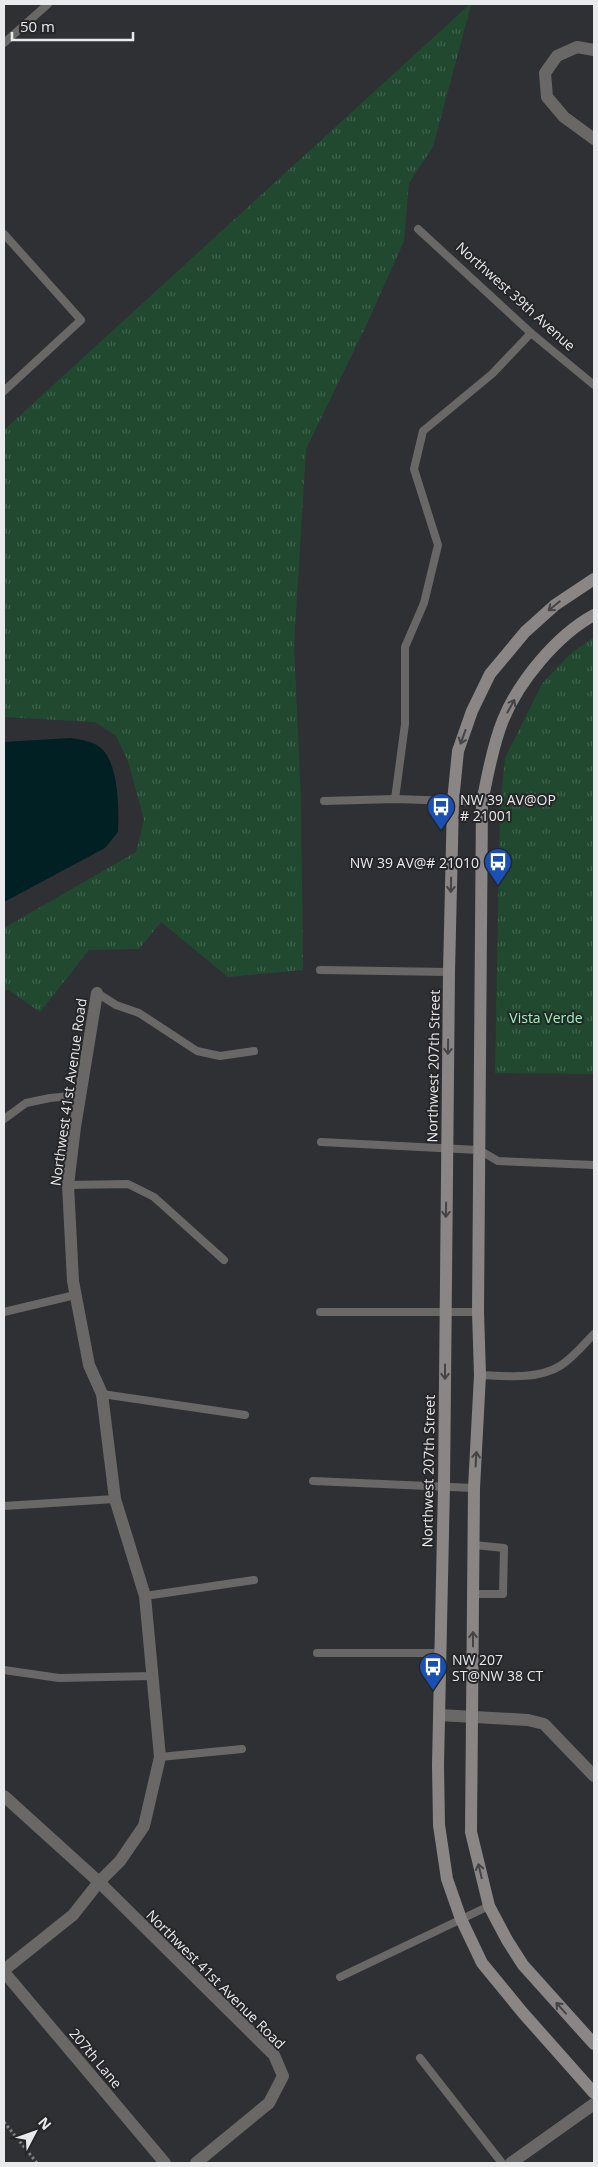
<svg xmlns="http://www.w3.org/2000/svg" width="598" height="2167" font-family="'Open Sans',sans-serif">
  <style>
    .grass { fill: url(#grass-tufts) }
    .water { fill: #002024 }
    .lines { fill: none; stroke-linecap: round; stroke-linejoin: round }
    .path { stroke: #7d7e80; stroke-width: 3; stroke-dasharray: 2.5 2.5; stroke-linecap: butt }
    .lane { stroke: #6a6867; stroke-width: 8 }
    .street { stroke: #6a6867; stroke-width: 12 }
    .secondary { stroke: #8a8686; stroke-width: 12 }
    .oneway { stroke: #444345 }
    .labels { text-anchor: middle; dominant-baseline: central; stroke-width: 4; stroke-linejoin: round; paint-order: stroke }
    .street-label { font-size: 14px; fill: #e9eaec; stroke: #262629 }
    .poi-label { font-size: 14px; fill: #e9eaec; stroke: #262629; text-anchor: start }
    .park-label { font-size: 14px; fill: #95f7b7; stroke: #262629 }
  </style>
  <defs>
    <pattern id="grass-tufts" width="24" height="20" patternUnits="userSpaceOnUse" patternTransform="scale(1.25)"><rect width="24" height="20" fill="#204930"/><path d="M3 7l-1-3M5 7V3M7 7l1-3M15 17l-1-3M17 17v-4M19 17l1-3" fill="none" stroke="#40634e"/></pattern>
  </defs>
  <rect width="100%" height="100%" fill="#2f3033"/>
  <g class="grass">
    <polygon points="470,4 471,5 433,147 409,183 404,241 365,328 306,449 294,646 301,800 303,970 228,977 161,922 139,949 89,950 40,1012 8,990 4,991 4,928 136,852 144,820 128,761 116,736 95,722 4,717 4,430"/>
    <polygon points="594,637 594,1074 495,1073 500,809 505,758 542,684 569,655"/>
  </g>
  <path class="water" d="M71,738C82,740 94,741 103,750C119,768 119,810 118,832L105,848L4,902V742Z"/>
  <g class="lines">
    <polyline class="path" points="4,2122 37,2163"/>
    <g class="lane">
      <polyline points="4,43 48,4"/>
      <polyline points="418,229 531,333 594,385"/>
      <polyline points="4,234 81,320 4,391"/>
      <polyline points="395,799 405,724 405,647 424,603 438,545 414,469 423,431 492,374 531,333"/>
      <polyline points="324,801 395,799 482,802"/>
      <polyline points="320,970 449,972"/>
      <polyline points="97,993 116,1005 139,1013 197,1051 220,1056 254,1051"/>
      <polyline points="4,1119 26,1103 50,1098 80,1095"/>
      <polyline points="321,1142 479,1150 498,1161 594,1165"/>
      <polyline points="68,1185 128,1184 154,1197 224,1260"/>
      <polyline points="4,1312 75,1295"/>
      <polyline points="320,1312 478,1312"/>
      <path d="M480,1375C505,1376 537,1380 560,1366C573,1358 584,1344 594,1334"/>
      <polyline points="102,1394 245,1415"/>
      <polyline points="313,1481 474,1488"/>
      <polyline points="4,1506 115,1499"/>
      <polyline points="474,1594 503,1594 504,1548 474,1545"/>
      <polyline points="145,1596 254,1580"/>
      <polyline points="317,1653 440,1653"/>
      <polyline points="4,1670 59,1678 153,1676"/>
      <polyline points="160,1757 242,1749"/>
      <polyline points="340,1977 489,1906"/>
      <polyline points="420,2058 502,2163"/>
    </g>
    <g class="street">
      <polyline points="594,50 577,47 557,56 545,73 547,97 564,117 594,139"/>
      <polyline points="439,1715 528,1720 544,1724 594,1776"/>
      <polyline points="4,1796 99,1882 274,2055 283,2076 269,2103 196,2163"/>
      <polyline points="4,1970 73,1915 99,1882 120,1861 144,1826 160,1757 145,1596 115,1499 102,1394 89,1365 73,1281 68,1185 75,1127 97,993"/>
      <polyline points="4,1972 165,2163"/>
      <polyline points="511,2163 594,2104"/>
    </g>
    <g class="secondary">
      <polyline points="594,579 555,605 525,632 490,674 472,711 458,751 453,801 449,972 444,1486 438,1765 439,1825 447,1879 461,1919 482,1963 523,2013 594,2093"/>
      <path d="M594,615C557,635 519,681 503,720C492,747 488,775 482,802L478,1312L480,1375L474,1488L471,1832L489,1906L507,1940L523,1965L594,2044"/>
    </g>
  </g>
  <defs><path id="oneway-shaft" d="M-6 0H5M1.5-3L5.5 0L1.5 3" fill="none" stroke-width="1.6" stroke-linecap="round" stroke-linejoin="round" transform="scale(1.25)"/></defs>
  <g class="oneway">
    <use href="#oneway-shaft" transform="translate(554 606) rotate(141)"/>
    <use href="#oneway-shaft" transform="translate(511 706) rotate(-61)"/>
    <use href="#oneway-shaft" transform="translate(463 737) rotate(110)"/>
    <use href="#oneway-shaft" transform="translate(451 885) rotate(91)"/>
    <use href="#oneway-shaft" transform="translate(448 1047) rotate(91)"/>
    <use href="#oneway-shaft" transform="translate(446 1210) rotate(91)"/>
    <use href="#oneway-shaft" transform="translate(445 1372) rotate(90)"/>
    <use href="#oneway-shaft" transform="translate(476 1459) rotate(-87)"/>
    <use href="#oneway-shaft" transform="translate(473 1639) rotate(-90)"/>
    <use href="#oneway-shaft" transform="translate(480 1871) rotate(-103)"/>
    <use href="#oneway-shaft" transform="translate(561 2008) rotate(-132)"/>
  </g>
  <defs>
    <symbol id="bus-pin" viewBox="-11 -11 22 30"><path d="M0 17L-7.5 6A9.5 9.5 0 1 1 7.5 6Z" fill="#1a4fb4" stroke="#262629"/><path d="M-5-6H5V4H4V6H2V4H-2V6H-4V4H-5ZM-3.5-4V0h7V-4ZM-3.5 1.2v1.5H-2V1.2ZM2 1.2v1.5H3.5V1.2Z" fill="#fff"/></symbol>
  </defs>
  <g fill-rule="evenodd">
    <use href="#bus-pin" x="425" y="791" width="32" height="43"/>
    <use href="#bus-pin" x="482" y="846" width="32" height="43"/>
    <use href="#bus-pin" x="417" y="1651" width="32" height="43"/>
  </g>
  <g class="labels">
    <g class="street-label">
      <text transform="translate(516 296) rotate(42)">Northwest 39th Avenue</text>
      <text transform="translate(433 1066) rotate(-89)">Northwest 207th Street</text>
      <text transform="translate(68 1092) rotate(-82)">Northwest 41st Avenue Road</text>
      <text transform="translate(428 1471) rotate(-89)">Northwest 207th Street</text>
      <text transform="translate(216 1979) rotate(45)">Northwest 41st Avenue Road</text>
      <text transform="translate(96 2058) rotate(50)">207th Lane</text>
    </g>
    <g class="poi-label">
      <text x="460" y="799">NW 39 AV@OP<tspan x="460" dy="16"># 21001</tspan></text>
      <text x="479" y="862" text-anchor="end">NW 39 AV@# 21010</text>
      <text x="452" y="1659">NW 207<tspan x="452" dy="16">ST@NW 38 CT</tspan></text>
    </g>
    <g class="park-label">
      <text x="546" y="1017">Vista Verde</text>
    </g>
  </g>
  <rect width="598" height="2167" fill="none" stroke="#e9eaec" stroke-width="10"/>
  <g transform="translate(35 2132) rotate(49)" stroke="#262629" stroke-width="4" paint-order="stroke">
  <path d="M0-4L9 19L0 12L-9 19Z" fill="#e9eaec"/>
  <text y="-8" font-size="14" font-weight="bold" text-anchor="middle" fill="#e9eaec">N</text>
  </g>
  <path d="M12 32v8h121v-8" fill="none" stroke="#e9eaec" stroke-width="2.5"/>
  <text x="20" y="32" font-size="15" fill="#e9eaec" stroke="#262629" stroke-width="4" paint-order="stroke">50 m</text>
</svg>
